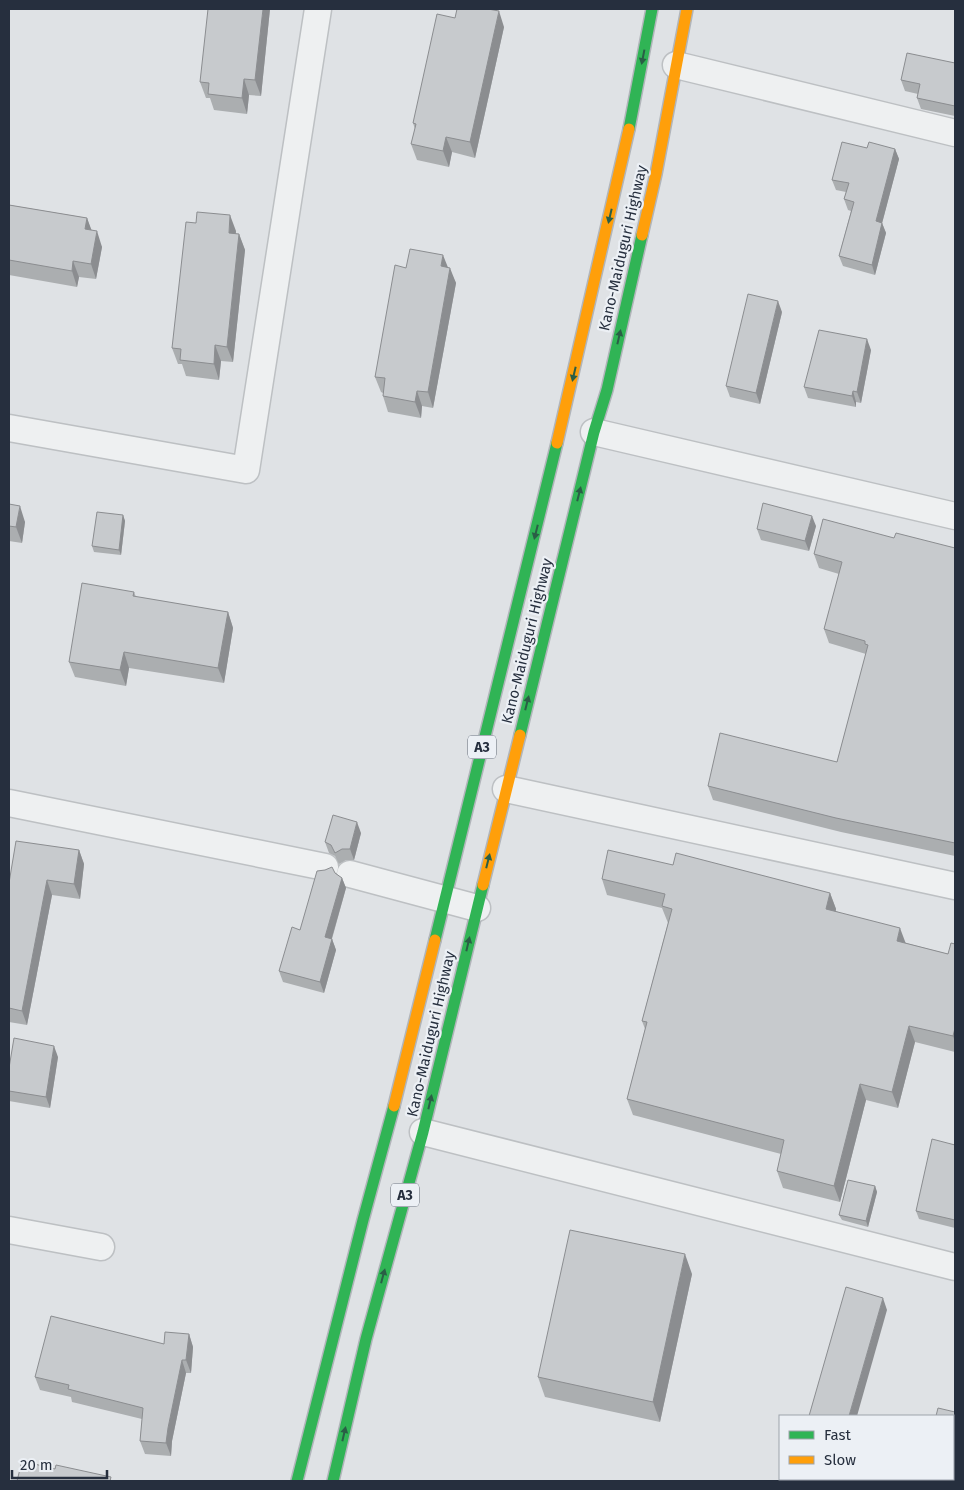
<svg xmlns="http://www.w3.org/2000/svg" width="964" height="1490" font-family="'Fira Sans',sans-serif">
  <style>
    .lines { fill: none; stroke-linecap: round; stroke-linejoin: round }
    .street-casing { stroke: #bdc0c3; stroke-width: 29 }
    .fast-casing { stroke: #b1b5ba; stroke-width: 14 }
    .slow-casing { stroke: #b1b5ba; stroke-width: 14 }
    .street { stroke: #eef0f1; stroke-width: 26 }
    .fast { stroke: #30b455; stroke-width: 11 }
    .slow { stroke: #ff9f0a; stroke-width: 11 }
    .wall { fill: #abaeb0 }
    .shaded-wall { fill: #8b8d90 }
    .building { fill: #c7cacd; stroke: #8b8d90 }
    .oneway { fill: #2a5e46 }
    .labels { text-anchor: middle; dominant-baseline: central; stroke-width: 4.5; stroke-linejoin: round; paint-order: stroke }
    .shield { fill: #ecf0f5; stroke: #616975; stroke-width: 1 }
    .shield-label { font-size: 14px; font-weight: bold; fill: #262f3e }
    .street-label { font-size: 15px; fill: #262f3e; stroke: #ecf0f5 }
  </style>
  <rect width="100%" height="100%" fill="#dfe2e5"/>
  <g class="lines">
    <defs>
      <g id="street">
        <polyline points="676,65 955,133"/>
        <polyline points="9,428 246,470 318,9"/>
        <polyline points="594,432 955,516"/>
        <polyline points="506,789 955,886"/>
        <polyline points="9,803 325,867"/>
        <polyline points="350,874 477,908"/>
        <polyline points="423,1132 955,1267"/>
        <polyline points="9,1230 101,1247"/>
      </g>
      <g id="fast">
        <polyline points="629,129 652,9"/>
        <polyline points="520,735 594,432 607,390 642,235"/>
        <polyline points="435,940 557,443"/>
        <polyline points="297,1481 363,1220 394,1106"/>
        <polyline points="333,1481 366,1339 423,1132 483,885"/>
      </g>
      <g id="slow">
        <polyline points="642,235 656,174 687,9"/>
        <polyline points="557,443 629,129"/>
        <polyline points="483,885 520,735"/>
        <polyline points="394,1106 435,940"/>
      </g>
    </defs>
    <use href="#street" class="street-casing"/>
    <use href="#fast" class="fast-casing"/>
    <use href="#slow" class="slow-casing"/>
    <use href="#street" class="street"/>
    <use href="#fast" class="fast"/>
    <use href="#slow" class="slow"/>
  </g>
  <g class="wall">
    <polygon points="270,9 261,96 249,95 247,114 214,110 210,98 206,98 200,82"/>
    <polygon points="455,18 504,27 475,158 452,152 449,167 417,160 411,144 415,129 413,123"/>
    <polygon points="955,63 955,116 921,109 917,98 918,94 905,91 901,80"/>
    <polygon points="867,148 895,149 899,159 882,223 886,233 875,275 843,266 839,256 851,211 848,210 844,199 846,192 836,190 832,180"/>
    <polygon points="9,205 87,218 91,230 102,247 96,279 79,277 77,287 9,275"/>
    <polygon points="236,231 236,234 239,234 245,250 233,362 221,361 219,380 186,376 182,364 178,364 172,348"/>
    <polygon points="448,267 456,283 433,408 422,406 421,418 388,412 383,396 383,393 381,392 375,377 406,268"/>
    <polygon points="782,312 760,404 730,397 726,386"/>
    <polygon points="871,350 861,403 856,402 856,407 808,398 804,387"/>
    <polygon points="9,504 25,522 22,543 9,541"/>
    <polygon points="123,515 125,521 121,555 94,552 92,546"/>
    <polygon points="816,526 809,551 761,540 757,529"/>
    <polygon points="894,538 955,548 955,856 841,832 713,800 708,786 837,762 866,654 829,643 824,629 839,574 819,568 814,554"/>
    <polygon points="134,592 136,597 228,612 233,628 224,683 129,668 126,686 75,677 69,662"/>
    <polygon points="361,833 354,860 346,860 339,864 335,856 329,853 325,842"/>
    <polygon points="79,850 84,864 80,899 52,895 27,1025 9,1022 9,883"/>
    <polygon points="673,865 830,893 836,909 836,911 906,943 948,954 955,944 955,1052 915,1042 898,1108 866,1100 840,1202 783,1188 777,1171 781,1154 633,1115 627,1099 645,1029 642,1021 668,923 662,908 607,895 602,879"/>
    <polygon points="335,873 342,878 346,888 332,939 336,950 324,993 283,982 279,971 300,930"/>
    <polygon points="58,1057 50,1108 9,1101 9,1068"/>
    <polygon points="955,1145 955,1228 919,1219 916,1211"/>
    <polygon points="875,1186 877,1192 868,1227 842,1220 839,1215"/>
    <polygon points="692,1274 660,1422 545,1397 538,1377"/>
    <polygon points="189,1334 193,1347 191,1373 186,1373 172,1441 171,1456 145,1454 140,1441 142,1419 72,1402 71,1397 40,1390 35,1377 164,1344"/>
  </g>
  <g class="shaded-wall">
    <polygon points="263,9 270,9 261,96 255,80"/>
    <polygon points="499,11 504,27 475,158 470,142"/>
    <polygon points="244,79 249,95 247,114 242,98"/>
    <polygon points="446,137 452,152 449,167 443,151"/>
    <polygon points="895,149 899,159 880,231 876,221"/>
    <polygon points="230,215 236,231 234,248 229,233"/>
    <polygon points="87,218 93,234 85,229"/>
    <polygon points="882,223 886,233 875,275 872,265"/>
    <polygon points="97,231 102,247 96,279 91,264"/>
    <polygon points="239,234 245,250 233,362 227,347"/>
    <polygon points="443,255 449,270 441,266"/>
    <polygon points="73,261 79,277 77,287 72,271"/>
    <polygon points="450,268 456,283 433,408 428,392"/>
    <polygon points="778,301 782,312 760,404 756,393"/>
    <polygon points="867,339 871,350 861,403 857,392"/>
    <polygon points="215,345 221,361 219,380 214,364"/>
    <polygon points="417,391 422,406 421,418 415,402"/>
    <polygon points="853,391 856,402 856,407 852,396"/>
    <polygon points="20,506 25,522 22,543 16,527"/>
    <polygon points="123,515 125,521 121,555 119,550"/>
    <polygon points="812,516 816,526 809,551 805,541"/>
    <polygon points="228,612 233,628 224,683 218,668"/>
    <polygon points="124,652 129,668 126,686 120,670"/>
    <polygon points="357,822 361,833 354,860 350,849"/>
    <polygon points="79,850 84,864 80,899 74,884"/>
    <polygon points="342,878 346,888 329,948 325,937"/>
    <polygon points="47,880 52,895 27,1025 22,1011"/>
    <polygon points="830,893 836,909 832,925 826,909"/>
    <polygon points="900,928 906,944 897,941"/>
    <polygon points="332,939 336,950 324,993 320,982"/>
    <polygon points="909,1026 915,1042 898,1108 892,1092"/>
    <polygon points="955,1028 955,1042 953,1036"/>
    <polygon points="54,1046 58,1057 50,1108 46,1097"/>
    <polygon points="860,1084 866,1100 840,1202 834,1186"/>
    <polygon points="875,1186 877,1192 868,1227 866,1221"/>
    <polygon points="685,1254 692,1274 660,1422 653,1402"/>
    <polygon points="883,1298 887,1310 857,1416 849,1416"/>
    <polygon points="189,1334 193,1347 191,1373 186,1360"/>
    <polygon points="182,1360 186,1373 172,1441 171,1456 166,1443 168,1428"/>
  </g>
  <g class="building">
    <polygon points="208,9 263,9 255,80 244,79 242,98 208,94 209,83 200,82"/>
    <polygon points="457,9 488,9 499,11 470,142 446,137 443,151 411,144 416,124 413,123 437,14 455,18"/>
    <polygon points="907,53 955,63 955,106 917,98 920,84 901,80"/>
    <polygon points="842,142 867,148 869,142 895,149 876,221 882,223 872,265 839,256 854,202 844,199 849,183 832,180"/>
    <polygon points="9,205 87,218 85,229 97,231 91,264 73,261 72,271 9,260"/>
    <polygon points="197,212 230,215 229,233 239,234 227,347 215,345 214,364 180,360 181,349 172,348 186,222 196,223"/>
    <polygon points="410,249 443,255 441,266 450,268 428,392 417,391 415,402 383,396 385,378 375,377 395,265 406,268"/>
    <polygon points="748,294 778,301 756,393 726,386"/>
    <polygon points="819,330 867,339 857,392 853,391 852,396 804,387"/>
    <polygon points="763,503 812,516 805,541 757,529"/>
    <polygon points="9,504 20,506 16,527 9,526"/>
    <polygon points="97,512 123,515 119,550 92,546"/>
    <polygon points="823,519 894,538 896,533 955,548 955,843 836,818 708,786 720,733 837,762 868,645 865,644 865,641 824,629 842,562 814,554"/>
    <polygon points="82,583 134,592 133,596 228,612 218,668 124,652 120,670 69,662"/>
    <polygon points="333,815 357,822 350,849 342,849 335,853 331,845 325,842"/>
    <polygon points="16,841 79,850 74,884 47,880 22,1011 9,1008 9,883"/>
    <polygon points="608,850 673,865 676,853 830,893 826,909 900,928 897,941 948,954 951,943 955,944 955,1028 953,1036 909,1026 892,1092 860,1084 834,1186 777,1171 784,1140 627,1099 647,1022 642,1021 672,909 662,906 665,894 602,879"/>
    <polygon points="332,867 335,873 342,878 325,937 332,939 320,982 279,971 292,927 300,930 317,871 325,870"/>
    <polygon points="14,1038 54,1046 46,1097 9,1091 9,1068"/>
    <polygon points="932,1139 955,1145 955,1220 916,1211"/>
    <polygon points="848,1180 875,1186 866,1221 839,1215"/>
    <polygon points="570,1230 685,1254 653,1402 538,1377"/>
    <polygon points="846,1287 883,1298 849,1416 809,1416"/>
    <polygon points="51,1316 164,1344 165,1332 189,1334 186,1360 182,1360 168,1428 166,1443 140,1441 143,1408 68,1389 69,1385 35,1377"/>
    <polygon points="938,1408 955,1412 955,1481 798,1481 798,1479 953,1479 953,1416 936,1416"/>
    <polygon points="22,1461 55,1469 56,1465 111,1477 110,1481 17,1481"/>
  </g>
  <defs><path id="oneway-solid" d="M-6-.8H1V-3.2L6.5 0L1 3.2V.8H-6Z" transform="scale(1.25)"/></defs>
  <g class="oneway">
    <use href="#oneway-solid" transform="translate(643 57) rotate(101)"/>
    <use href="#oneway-solid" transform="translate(610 216) rotate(103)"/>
    <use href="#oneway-solid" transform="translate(619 337) rotate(-77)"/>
    <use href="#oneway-solid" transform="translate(574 374) rotate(103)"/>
    <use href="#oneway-solid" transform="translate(579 494) rotate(-76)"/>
    <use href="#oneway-solid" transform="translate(536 532) rotate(104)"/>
    <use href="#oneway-solid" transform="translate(527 703) rotate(-76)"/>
    <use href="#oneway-solid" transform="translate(488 861) rotate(-76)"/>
    <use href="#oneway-solid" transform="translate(468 944) rotate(-77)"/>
    <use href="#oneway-solid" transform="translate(430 1102) rotate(-77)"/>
    <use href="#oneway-solid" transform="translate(383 1276) rotate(-75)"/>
    <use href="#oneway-solid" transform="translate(344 1434) rotate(-77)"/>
  </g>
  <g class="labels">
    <g class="shield">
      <rect x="468" y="735.5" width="28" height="23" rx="4"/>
      <rect x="391" y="1183.5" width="28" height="23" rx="4"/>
    </g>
    <g class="shield-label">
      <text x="482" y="747">A3</text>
      <text x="405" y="1195">A3</text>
    </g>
    <g class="street-label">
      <text transform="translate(623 248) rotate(-77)">Kano-Maiduguri Highway</text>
      <text transform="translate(527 641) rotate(-76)">Kano-Maiduguri Highway</text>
      <text transform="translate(431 1034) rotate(-77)">Kano-Maiduguri Highway</text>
    </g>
  </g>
  <rect width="964" height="1490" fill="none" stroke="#262f3e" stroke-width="20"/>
  <rect x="779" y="1415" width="175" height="65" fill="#ecf0f5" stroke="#9da3ac"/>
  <rect x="789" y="1431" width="25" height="8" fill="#30b455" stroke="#9da3ac"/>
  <text x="824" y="1440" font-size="15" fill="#262f3e">Fast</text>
  <rect x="789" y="1456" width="25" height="8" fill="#ff9f0a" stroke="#9da3ac"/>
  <text x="824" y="1465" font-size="15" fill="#262f3e">Slow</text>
  <path d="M12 1470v8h95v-8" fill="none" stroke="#262f3e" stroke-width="2.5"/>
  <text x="20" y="1470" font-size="15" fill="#262f3e" stroke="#ecf0f5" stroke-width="4" paint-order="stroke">20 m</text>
</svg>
